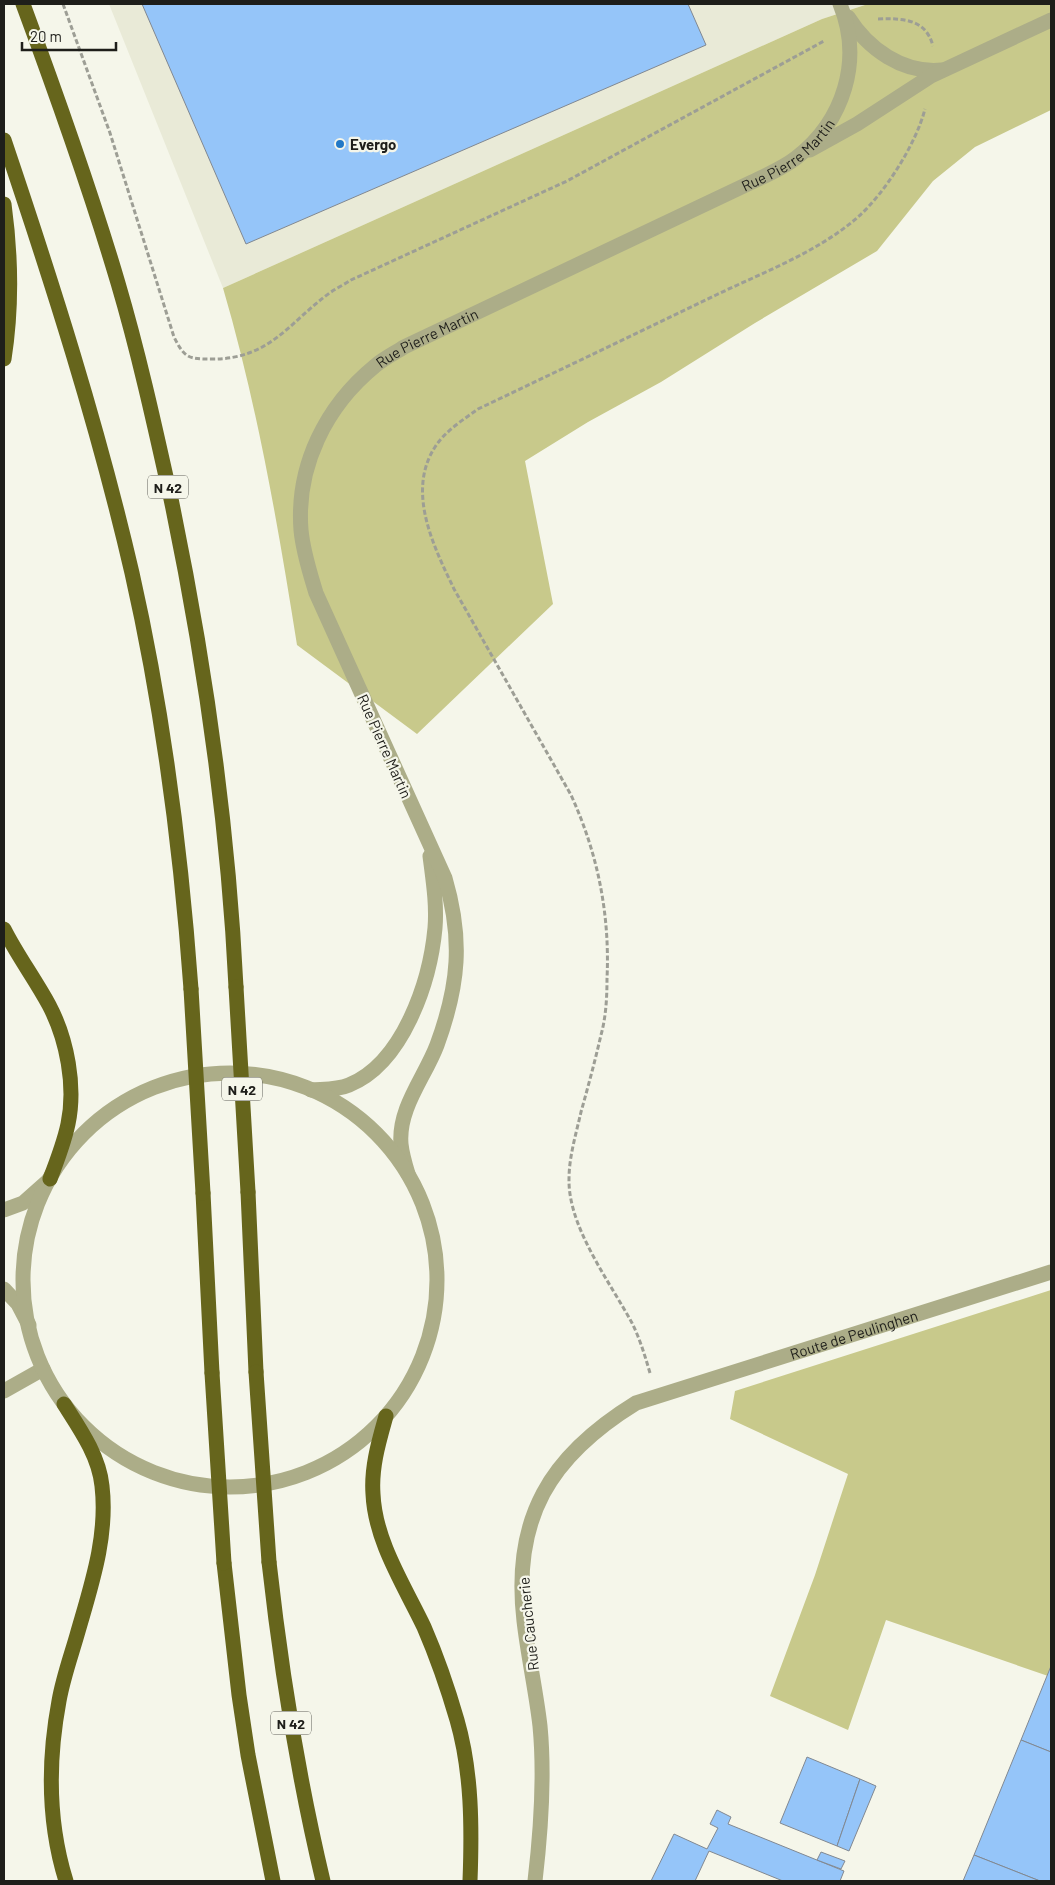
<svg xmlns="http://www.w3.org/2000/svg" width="1055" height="1885" font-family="Barlow,sans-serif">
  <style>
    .built { fill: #e9ead7 }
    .green { fill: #c8c98b }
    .building { fill: #95c5f9; stroke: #818891 }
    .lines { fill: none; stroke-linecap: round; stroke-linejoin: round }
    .path { stroke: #9d9e95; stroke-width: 3; stroke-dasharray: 5 2.5; stroke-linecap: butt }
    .minor { stroke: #acad88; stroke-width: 15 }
    .tertiary { stroke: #acad88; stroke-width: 15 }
    .trunk { stroke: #66651c; stroke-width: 15 }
    .trunk-bridge { stroke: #66651c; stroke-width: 15 }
    .poi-dot { fill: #2278c6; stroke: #f5f6ea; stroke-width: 2 }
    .labels { text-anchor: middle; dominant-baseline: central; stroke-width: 4.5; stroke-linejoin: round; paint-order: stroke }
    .shield { fill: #f5f6ea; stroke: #5e5f58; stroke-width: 1 }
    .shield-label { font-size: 14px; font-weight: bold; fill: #1e1e1a }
    .poi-label { font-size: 15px; font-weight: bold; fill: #1e1e1a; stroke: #f5f6ea; text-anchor: start }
    .street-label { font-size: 15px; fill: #1e1e1a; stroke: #f5f6ea }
  </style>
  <rect width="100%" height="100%" fill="#f5f6ea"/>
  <polygon class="built" points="109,4 868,4 822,19 223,288"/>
  <g class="green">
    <path d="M868,4H1051V110L975,147L933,181L877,251L755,323L661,382L588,422L525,461L553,604L417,734L297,645C278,525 257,404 223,288L822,19Z"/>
    <polygon points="1051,1290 1051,1677 886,1620 848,1730 770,1696 815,1575 848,1474 730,1419 735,1391"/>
  </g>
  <g class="building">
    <polygon points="142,4 688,4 706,45 246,244"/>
    <polygon points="1051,1666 1051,1752 1021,1740"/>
    <polygon points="1021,1740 1051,1752 1051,1881 1040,1881 974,1855"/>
    <polygon points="807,1757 860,1779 837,1846 780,1823"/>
    <polygon points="860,1779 876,1786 849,1851 837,1846"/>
    <polygon points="717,1810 731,1817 728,1824 844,1871 840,1881 783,1881 709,1851 695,1881 651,1881 674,1834 707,1849 718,1828 710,1824"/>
    <polygon points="821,1852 845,1861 841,1869 817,1860"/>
    <polygon points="974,1855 1040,1881 963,1881"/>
  </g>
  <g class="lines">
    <g class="path">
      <path d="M63,4L110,133L174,337C185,359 189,359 213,359C271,359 290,321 331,292C337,288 345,284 351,280L567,181L824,41"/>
      <path d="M878,19C903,18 926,19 933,46"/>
      <path d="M650,1373C645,1356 640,1339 632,1323C610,1282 568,1227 569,1179C569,1157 576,1134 581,1112C588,1087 595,1061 601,1035C606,1017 607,997 607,979C610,915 598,854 571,795L454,589C434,547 406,492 435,447C445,431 463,420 478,409C558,371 637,333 716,295C764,272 818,252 858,217C885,193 916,144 925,109"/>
    </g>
    <g class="minor">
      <path d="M848,17C868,49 903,74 942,70"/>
      <polyline points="810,150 857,124 931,76 1051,20"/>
      <path d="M311,1090C323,1089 337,1090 349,1085C403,1063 430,982 435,928C437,904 433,880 430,856"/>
      <path id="s1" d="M408,1174C405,1164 402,1154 401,1144C398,1108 425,1077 437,1045C459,985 463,939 445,878L316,593C310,573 303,552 301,530C296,466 326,406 375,366C384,358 395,353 404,347L752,182C767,175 783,168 796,158C844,121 863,60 840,4"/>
      <polyline points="4,1210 23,1203 50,1179"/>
      <polyline points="4,1289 18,1304 29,1325"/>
      <polyline points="4,1391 43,1369"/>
      <path id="s2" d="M535,1881C541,1830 545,1778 540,1726C536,1691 528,1656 524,1621C512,1518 550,1456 636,1403L1051,1272"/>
    </g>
    <circle class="tertiary" cx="230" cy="1280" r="207"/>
    <g class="trunk">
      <path d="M23,4C57,96 90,188 118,283C139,354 155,427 171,499C205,662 228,821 236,987"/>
      <path d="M4,140C52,282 98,426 132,573C163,710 181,850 191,989"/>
      <path d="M4,204C11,255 12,308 4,359"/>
      <path d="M4,929C17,955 35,979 49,1005C67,1039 76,1086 68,1124C64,1143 57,1161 50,1179"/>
      <polyline points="248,1192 256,1372"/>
      <polyline points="203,1193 212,1373"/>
      <path d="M64,1404C80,1429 99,1456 102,1486C108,1537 91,1586 77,1635C71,1656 63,1678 59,1701C48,1760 48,1823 66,1881"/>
      <path d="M386,1416C379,1441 371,1467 373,1494C375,1541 404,1585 424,1627C437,1657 448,1689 457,1720C472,1772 472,1828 470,1881"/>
      <path d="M269,1562C281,1670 298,1776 323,1881"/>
      <polyline points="224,1563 239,1695 248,1755 273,1881"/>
    </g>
    <g class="trunk-bridge">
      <polyline points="236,987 248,1192"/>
      <polyline points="191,989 203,1193"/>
      <polyline points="256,1372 269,1562"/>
      <polyline points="212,1373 224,1563"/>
    </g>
  </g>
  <circle class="poi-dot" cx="340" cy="144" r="5"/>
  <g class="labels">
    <g class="shield">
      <rect x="148" y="475.5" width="40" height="23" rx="4"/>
      <rect x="222" y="1077.5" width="40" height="23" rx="4"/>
      <rect x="271" y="1711.5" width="40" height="23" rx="4"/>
    </g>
    <g class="shield-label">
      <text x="168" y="487">N 42</text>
      <text x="242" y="1089">N 42</text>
      <text x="291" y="1723">N 42</text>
    </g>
    <g class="poi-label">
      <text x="350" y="144">Evergo</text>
    </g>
    <g class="street-label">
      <text stroke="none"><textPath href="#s1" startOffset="1338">Rue Pierre Martin</textPath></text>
      <text stroke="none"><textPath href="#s1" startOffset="932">Rue Pierre Martin</textPath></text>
      <text transform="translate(385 746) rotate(66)">Rue Pierre Martin</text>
      <text stroke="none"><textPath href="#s2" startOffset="752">Route de Peulinghen</textPath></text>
      <text transform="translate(528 1624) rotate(-96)">Rue Caucherie</text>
    </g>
  </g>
  <rect width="1055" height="1885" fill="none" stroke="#1e1e1a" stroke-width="10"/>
  <path d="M22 42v8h94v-8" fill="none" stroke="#1e1e1a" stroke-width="2.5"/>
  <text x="30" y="42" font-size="15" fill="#1e1e1a" stroke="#f5f6ea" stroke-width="4" paint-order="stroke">20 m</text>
</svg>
